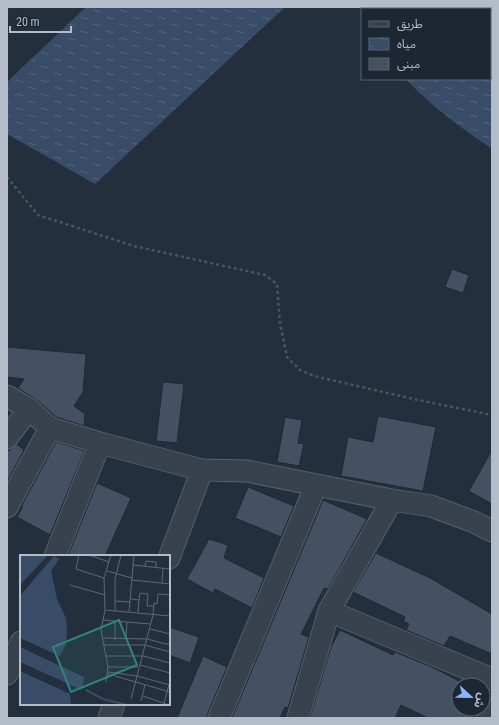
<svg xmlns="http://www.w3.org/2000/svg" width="499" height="725" font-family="'Roboto Condensed','Noto Sans Arabic',sans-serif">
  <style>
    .water { fill: url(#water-ripples) }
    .building { fill: #455162; stroke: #1f2835 }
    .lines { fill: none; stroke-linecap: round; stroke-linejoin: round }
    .minor-casing { stroke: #565f6c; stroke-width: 23 }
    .path { stroke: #44595c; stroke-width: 2.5; stroke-dasharray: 3 3; stroke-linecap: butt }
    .minor { stroke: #38414e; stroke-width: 21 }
    .inset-river { fill: none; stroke: #394c67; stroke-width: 2 }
    .inset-road { fill: none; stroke: #5e6776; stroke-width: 1 }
    .view { fill: #308480; fill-opacity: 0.15; stroke: #308480; stroke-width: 2 }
    .inset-edge { fill: none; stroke: #b4bcc9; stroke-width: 2 }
  </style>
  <defs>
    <pattern id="water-ripples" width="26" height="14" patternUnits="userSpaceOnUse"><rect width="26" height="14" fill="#394c67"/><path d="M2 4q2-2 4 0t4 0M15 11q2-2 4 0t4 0" fill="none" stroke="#53647b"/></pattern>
  </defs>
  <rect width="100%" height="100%" fill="#242f3e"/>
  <g class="water">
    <polygon points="86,7 285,7 95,184 7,134 7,82"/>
    <path d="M406,7H492V149C461,128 431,106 406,79H490V9H404Z"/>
  </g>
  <g class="building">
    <polygon points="452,269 469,275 463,293 445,287"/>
    <polygon points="7,347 86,354 83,392 74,406 85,414 84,426 56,417 37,400 18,388 24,379 7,377"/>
    <polygon points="163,382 184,384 177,443 156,441"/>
    <polygon points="378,416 436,427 423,491 341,476 348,437 373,442"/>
    <polygon points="285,417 302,420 298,443 304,444 299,466 277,462"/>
    <polygon points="56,442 82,450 84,452 50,535 17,517 23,506 22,505"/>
    <polygon points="17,444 24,450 8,480 7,479 7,452"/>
    <polygon points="492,450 492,504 469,491"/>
    <polygon points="97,483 131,498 105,556 68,556"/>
    <polygon points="248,487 294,506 281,537 235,518"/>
    <polygon points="323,500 367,519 328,589 324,588 301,634 309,637 288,708 285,707 280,718 232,718"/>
    <polygon points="209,539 228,545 224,558 264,578 252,608 215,589 213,593 187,579"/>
    <polygon points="376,553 430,578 492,614 492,654 450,636 444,646 406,630 409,624 403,621 405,617 353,592"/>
    <polygon points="169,627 199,637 190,663 169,655"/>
    <polygon points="340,630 393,655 395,652 432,667 459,681 464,685 459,685 459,709 477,709 471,718 428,718 401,705 395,718 310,718 331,647"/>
    <polygon points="203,656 227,667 208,713 207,718 177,718"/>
  </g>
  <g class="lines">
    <defs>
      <g id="minor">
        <polyline points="7,396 29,409 50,428 100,443 202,470 247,471 392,500 431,506 474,522 492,531"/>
        <polyline points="7,438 29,409"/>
        <polyline points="7,507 50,428"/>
        <polyline points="55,556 100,443"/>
        <polyline points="169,558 202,470"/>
        <polyline points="329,611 492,679"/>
        <polyline points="7,674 21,642"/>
        <polyline points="109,718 114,704"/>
        <polyline points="219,718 316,485"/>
        <polyline points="298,718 329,611 392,500"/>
        <polyline points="488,718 492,710"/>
      </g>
    </defs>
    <use href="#minor" class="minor-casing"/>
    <polyline class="path" points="7,177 38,215 134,246 265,275 277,284 280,323 287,357 300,370 314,376 418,400 492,415"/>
    <use href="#minor" class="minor"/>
  </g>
  <g transform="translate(20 555)">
    <rect width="150" height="150" fill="#242f3e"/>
    <path d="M0,0H28L0,30ZM34,1L39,4L31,16L37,44L46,63L47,76L46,89L40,101L0,83V41ZM0,92L64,122L62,135L0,107ZM0,116L50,139L51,150H0Z" fill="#394c67"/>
    <path class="inset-river" d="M66,135L83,144L107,150"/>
    <path class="inset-road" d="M59,0L56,14L84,23M69,0L89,7M113,10L150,14M125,12L126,6L136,7V13M87,16L112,23M112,25L150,29M142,28L143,13M50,30L85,40M111,44L119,45L120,38L128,39L127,51H134M95,46L110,47M85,55L150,61M95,56V24L101,0M109,57L114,0M118,58L119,45M83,65L130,69M130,74L150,79M82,83L127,84L150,90M106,83L107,67M95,85V66M84,90H125L150,97M86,101H123L150,108M120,110L150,118M88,112H118M88,117L117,121L150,130M88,119L150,137M86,127L88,112L81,75L85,55L84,23L91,0M123,141L149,150M111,144L133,60L134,48L137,49L138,39L150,40M121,146L125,130M144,148L150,126"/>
    <path class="view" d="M99,65L117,110L51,137L33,92Z"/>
    <rect width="150" height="150" class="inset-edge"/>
  </g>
  <rect width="499" height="725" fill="none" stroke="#b4bcc9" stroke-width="16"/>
  <rect x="361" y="8" width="130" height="72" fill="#1d2633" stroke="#59626f"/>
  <rect x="369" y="21" width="20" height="6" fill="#38414e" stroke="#59626f"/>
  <text x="397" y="28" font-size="12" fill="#b4bcc9">طريق</text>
  <rect x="369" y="38" width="20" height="12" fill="url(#water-ripples)" stroke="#59626f"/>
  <text x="397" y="48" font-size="12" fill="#b4bcc9">مياه</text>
  <rect x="369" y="58" width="20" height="12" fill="#455162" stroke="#59626f"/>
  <text x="397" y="68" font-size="12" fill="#b4bcc9">مبنى</text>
  <g transform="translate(471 697) rotate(112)"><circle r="19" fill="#1d2633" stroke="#59626f"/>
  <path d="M0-3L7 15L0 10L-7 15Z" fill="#8ab4f8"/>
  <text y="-6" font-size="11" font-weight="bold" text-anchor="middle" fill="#b4bcc9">ش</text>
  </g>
  <path d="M10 26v6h61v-6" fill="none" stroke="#b4bcc9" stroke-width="2"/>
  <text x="16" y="26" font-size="12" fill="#b4bcc9" stroke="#1d2633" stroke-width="3" paint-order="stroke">20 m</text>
</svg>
